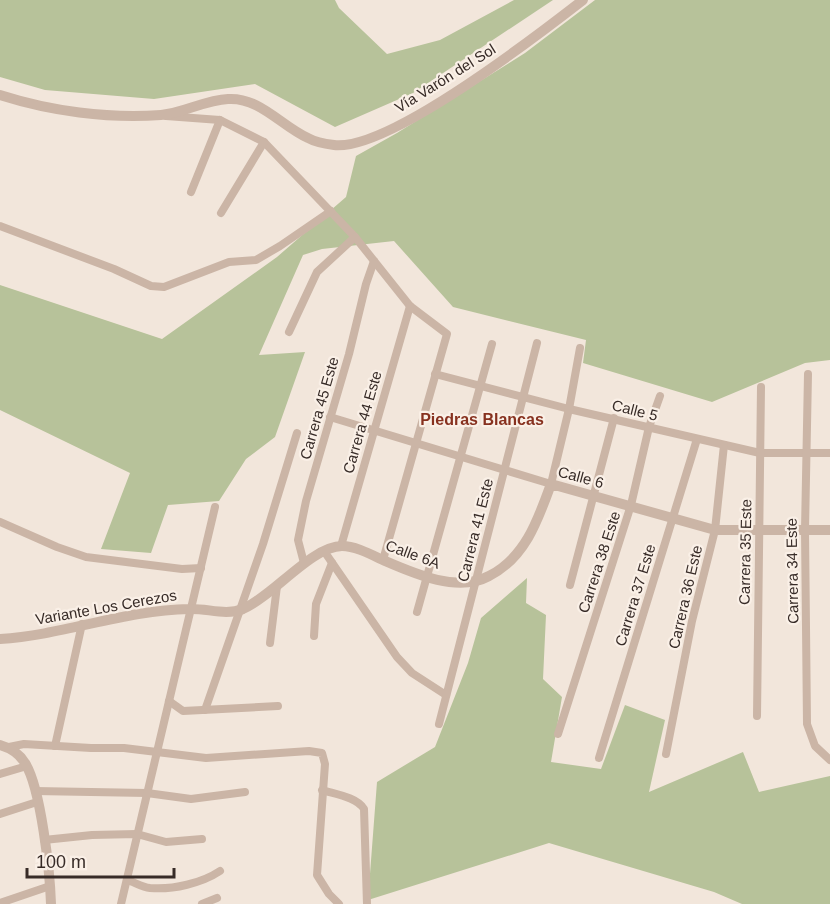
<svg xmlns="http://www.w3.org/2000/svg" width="830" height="904" font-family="Helvetica,sans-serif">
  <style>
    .green { fill: #b7c29a }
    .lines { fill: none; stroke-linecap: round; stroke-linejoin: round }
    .minor { stroke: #cbb5a6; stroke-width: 8 }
    .tertiary { stroke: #cbb5a6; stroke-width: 10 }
    .labels { text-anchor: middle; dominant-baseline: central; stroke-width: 4.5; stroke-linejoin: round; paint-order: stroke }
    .street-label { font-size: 15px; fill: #372b27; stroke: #faf0e7 }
    .neighbourhood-label { font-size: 16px; font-weight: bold; fill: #87311f; stroke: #faf0e7 }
  </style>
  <rect width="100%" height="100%" fill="#f2e6db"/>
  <g class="green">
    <polygon points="0,0 335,0 339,8 387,54 440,40 514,0 553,0 413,93 335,127 255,84 154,99 45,90 0,77"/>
    <polygon points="595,0 830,0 830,360 805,363 712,402 583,363 586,340 453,307 394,241 322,249 303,255 259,355 305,352 275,437 246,459 219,501 168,505 151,553 101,549 130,473 0,410 0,285 162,339 277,257 346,197 356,156 397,133 525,53"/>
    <polygon points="527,578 526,603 546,615 543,679 562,697 551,762 601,769 625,705 665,720 649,792 743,752 759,792 830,776 830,904 742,904 714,892 549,843 368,900 377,782 435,747 468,663 481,618"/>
  </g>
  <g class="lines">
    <g class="minor">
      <polyline points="166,116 220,120 264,142 355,237 410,306 447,334 383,560"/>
      <polyline points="191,192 220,120"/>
      <polyline points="221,213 264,142"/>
      <polyline points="0,226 114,269 151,286 164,287 229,262 256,260 280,246 331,211"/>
      <polyline points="289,332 317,272 355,237"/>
      <polyline points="435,374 569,409 760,453 830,453"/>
      <polyline points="808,374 805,530 807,724 815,746 830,760"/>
      <polyline points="330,417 551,484 569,409 580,348"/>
      <polyline points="0,522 57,547 86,557 182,569 201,568"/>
      <polyline points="341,546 410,306"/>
      <polyline points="324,551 397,657 412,673 446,695"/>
      <polyline points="304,563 298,540 306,501 349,354 366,284 374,261"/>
      <polyline points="570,585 614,418"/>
      <polyline points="417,612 492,344"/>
      <polyline points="314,636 316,604 332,563"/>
      <polyline points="270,643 277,586"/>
      <polyline points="169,701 183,711 278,706"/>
      <polyline points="205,710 263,544 297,433"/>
      <polyline points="757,716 761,387"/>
      <polyline points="439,724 537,343"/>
      <polyline points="558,734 631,505 649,427 660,396"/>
      <polyline points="55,746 82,624"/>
      <polyline points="9,747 24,744 91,748 124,748 206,758 309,751 322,753 325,764 317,875 329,894 339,904"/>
      <polyline points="666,754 692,621 715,530 724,445"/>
      <polyline points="599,758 697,439"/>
      <polyline points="0,774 27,766"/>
      <path d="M322,790C334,794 357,797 364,809L367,904"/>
      <polyline points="35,791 147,793 191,799 245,792"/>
      <polyline points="0,814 37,802"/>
      <polyline points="44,840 92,835 137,834 166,842 202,839"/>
      <path d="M127,880C134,882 142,887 150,888C173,890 202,883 220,871"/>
      <polyline points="0,903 50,886"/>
      <polyline points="121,904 215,507"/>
      <polyline points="202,904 217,898"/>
    </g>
    <g class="tertiary">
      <path d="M0,95C50,111 108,119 161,115C184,113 205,100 228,99C260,97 281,126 308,138C315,142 326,144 334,145C388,151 538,35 583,0"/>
      <path d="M0,639C64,635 125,610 189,609C207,608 225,616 243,609C273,596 312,546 342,546C356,546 372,555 385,561C415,574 458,593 489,576C525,558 538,520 551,484L715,530H830"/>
      <path d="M0,745C11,748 19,753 25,763C41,788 50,873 51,904"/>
    </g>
  </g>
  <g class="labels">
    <g class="street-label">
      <text transform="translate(445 78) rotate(-32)">Vía Varón del Sol</text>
      <text transform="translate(319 408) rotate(-74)">Carrera 45 Este</text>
      <text transform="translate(635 410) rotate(14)">Calle 5</text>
      <text transform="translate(362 422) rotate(-74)">Carrera 44 Este</text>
      <text transform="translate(581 477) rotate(15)">Calle 6</text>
      <text transform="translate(475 530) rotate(-76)">Carrera 41 Este</text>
      <text transform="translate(745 552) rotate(-89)">Carrera 35 Este</text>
      <text transform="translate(413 554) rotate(20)">Calle 6A</text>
      <text transform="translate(599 562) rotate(-72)">Carrera 38 Este</text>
      <text transform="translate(792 571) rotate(-91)">Carrera 34 Este</text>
      <text transform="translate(635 595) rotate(-73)">Carrera 37 Este</text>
      <text transform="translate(685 597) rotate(-77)">Carrera 36 Este</text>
      <text transform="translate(106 607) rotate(-10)">Variante Los Cerezos</text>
    </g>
    <g class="neighbourhood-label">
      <text x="482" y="419">Piedras Blancas</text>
    </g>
  </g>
  <path d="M27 868v9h147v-9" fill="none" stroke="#372b27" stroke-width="3"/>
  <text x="36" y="868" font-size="18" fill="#372b27" stroke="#faf0e7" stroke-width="4.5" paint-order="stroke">100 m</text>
</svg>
